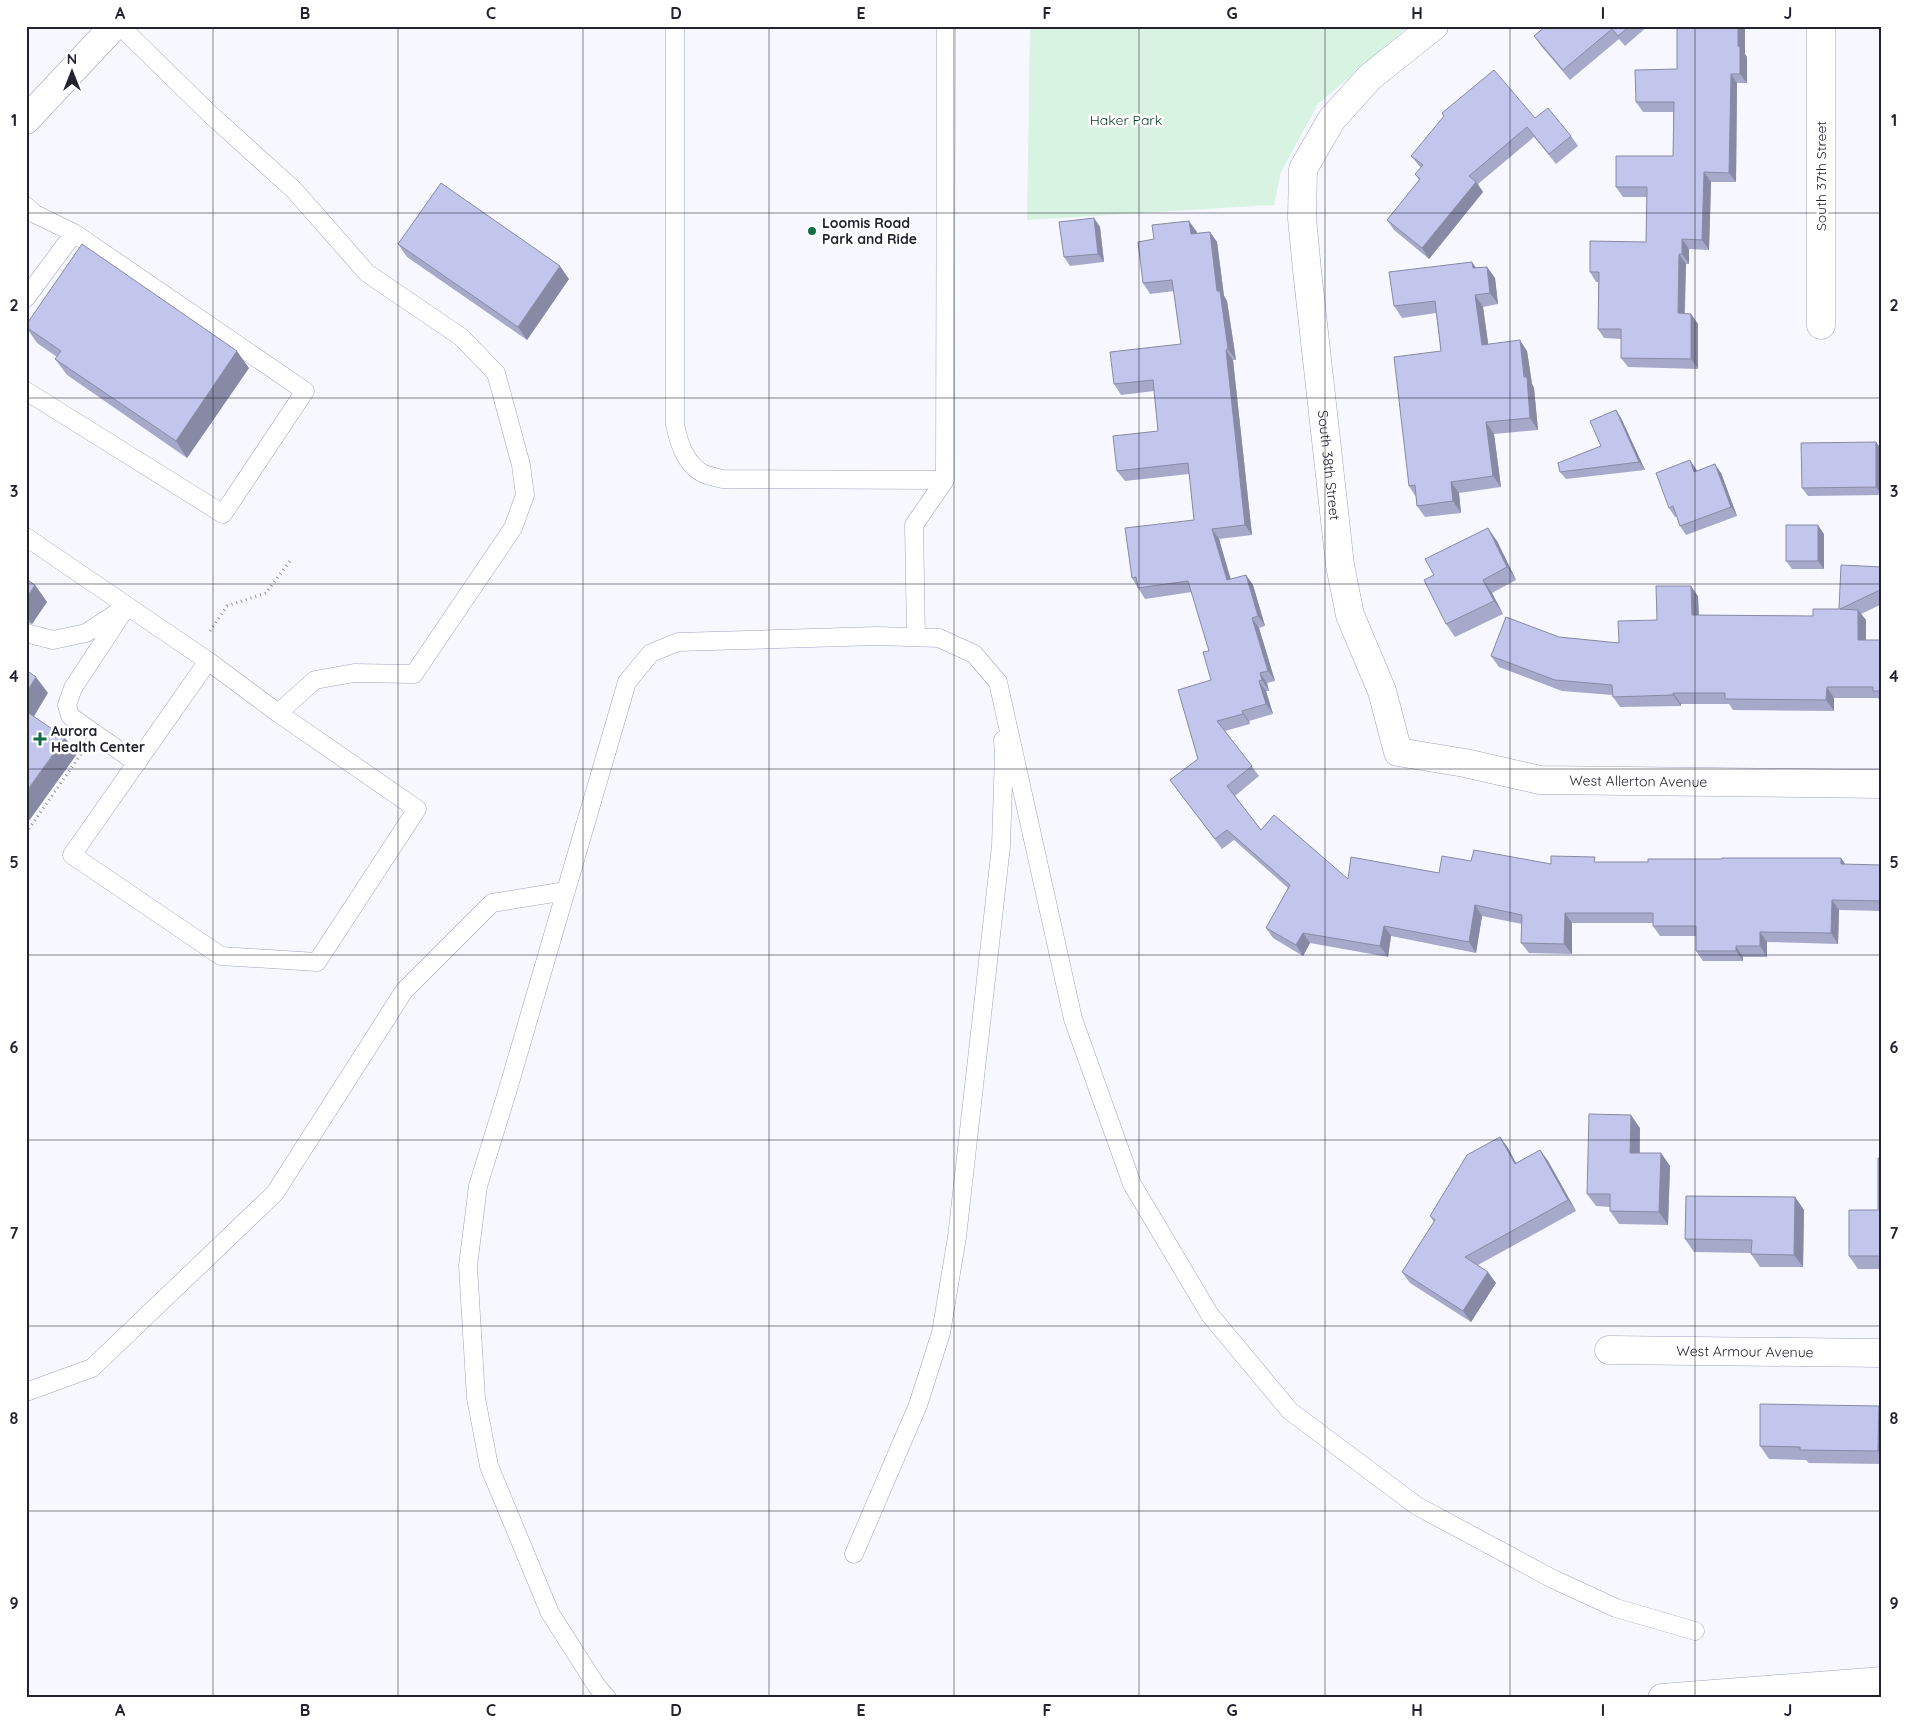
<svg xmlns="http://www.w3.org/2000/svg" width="1908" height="1724" viewBox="0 0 1908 1724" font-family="Quicksand,sans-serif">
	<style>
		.green { fill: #d8f3e1 }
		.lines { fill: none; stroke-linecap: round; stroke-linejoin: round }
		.lane-casing { stroke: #a0a2c2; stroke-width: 19 }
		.street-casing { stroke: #a0a2c2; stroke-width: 29 }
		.primary-casing { stroke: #a0a2c2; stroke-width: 29 }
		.highway-casing { stroke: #a0a2c2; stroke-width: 29 }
		.path { stroke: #93949e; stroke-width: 3; stroke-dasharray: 1 4; stroke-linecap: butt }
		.lane { stroke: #fff; stroke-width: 18 }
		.street { stroke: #fff; stroke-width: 28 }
		.primary { stroke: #fff; stroke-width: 28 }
		.highway { stroke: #fff; stroke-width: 28 }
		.wall { fill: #a7a9cb }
		.shaded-wall { fill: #888aa5 }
		.building { fill: #c2c5ec; stroke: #888aa5 }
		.grid { fill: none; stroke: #22232f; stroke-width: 1; stroke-opacity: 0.55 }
		.poi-dot { fill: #106e42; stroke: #fff; stroke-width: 2 }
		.labels { text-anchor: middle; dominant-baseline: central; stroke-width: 5; stroke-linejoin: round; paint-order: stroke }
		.park-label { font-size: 14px; fill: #093a22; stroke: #fff }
		.street-label { font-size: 14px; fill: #22232f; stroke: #fff }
		.poi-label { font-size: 14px; font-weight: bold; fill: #22232f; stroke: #fff; text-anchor: start }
		.neatline { fill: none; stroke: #22232f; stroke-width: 2 }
		.grid-label { font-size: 16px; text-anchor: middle; font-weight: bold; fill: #22232f }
	</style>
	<rect width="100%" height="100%" fill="#f7f8ff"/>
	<path class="green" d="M 1030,26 L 1409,26 L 1318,104 L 1281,172 L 1274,205 L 1027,220 Z"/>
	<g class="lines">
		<defs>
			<path id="lane" d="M 120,26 L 211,115 L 294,190 L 367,273 L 461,337 L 496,373 L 521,465 L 525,495 L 513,528 L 414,674 L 354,673 L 315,680 L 278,713
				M 675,26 L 675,425 C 679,443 685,463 702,473 C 707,476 716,477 722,479 L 945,480 L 946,26
				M 26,206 L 35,214 L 74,233 L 305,391 L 223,514 L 26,391
				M 26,298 L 74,233
				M 26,537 L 208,661 L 278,713 L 417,809 L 317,962 L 221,956 L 72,855 L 208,661
				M 127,606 L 73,688 L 67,705 L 70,716 L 137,763
				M 26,633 L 53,640 L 86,633 L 121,610
				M 916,637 L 914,525 L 945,480
				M 26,1392 L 92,1368 L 275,1193 L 404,991 L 492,903 L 566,891
				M 854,1554 L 918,1405 L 941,1333 L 957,1237 L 1001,846 L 1004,753 L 1003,740
				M 607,1698 L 596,1685 L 550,1613 L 489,1466 L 476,1398 L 468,1266 L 478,1186 L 508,1089 L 627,682 L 651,653 L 678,642 L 877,636 L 939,638 L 974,654 L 998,682 L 1073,1019 L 1132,1184 L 1210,1315 L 1290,1411 L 1417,1506 L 1553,1579 L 1616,1608 L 1695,1631"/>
			<g id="street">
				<path id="s1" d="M 1434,26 L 1370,77 L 1332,119 L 1303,169 L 1302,218 L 1307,270 L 1340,565 L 1350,615 L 1382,691 L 1398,752 L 1465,763 L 1540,780 L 1882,784"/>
				<path d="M 1821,26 L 1821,325"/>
				<path id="s2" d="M 1609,1350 L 1882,1353"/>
			</g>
			<path id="primary" d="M 26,120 L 114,26"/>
			<path id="highway" d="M 1662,1698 L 1882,1681"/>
		</defs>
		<use href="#lane" class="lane-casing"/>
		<use href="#street" class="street-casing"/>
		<use href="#primary" class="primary-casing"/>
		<use href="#highway" class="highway-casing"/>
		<path class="path" d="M 210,631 L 227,606 L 266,593 L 290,561
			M 26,833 L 81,754"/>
		<use href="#lane" class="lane"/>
		<use href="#street" class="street"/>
		<use href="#primary" class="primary"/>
		<use href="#highway" class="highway"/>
	</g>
	<path class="wall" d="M 1546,26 L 1648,26 L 1625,46 L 1619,39 L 1570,80 L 1541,46 L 1534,36 Z
		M 1745,26 L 1745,54 L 1747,57 L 1747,83 L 1737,83 L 1736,182 L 1711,182 L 1709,250 L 1689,249 L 1689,264 L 1686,264 L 1685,314 L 1691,314 L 1698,324 L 1698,369 L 1628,367 L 1621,358 L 1621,339 L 1604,338 L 1598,329 L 1598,282 L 1596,282 L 1590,272 L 1646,242 L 1647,197 L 1623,197 L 1616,187 L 1673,156 L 1673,112 L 1643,112 L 1636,102 L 1677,69 Z
		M 1535,118 L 1571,136 L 1578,146 L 1556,164 L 1534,137 L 1478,184 L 1483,192 L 1429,259 L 1394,230 L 1387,220 L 1419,180 L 1415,174 L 1421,168 L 1411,156 Z
		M 1094,218 L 1100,227 L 1104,262 L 1070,266 L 1064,257 Z
		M 1197,232 L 1197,233 L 1210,232 L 1217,242 L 1224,296 L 1227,301 L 1236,360 L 1233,360 L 1252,535 L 1219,539 L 1230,579 L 1246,575 L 1253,585 L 1265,626 L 1259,628 L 1275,681 L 1267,683 L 1269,691 L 1266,691 L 1273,714 L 1249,721 L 1250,724 L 1225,731 L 1259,776 L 1235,796 L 1261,830 L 1348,879 L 1439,873 L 1471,861 L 1551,864 L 1598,862 L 1882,865 L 1882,911 L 1839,910 L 1838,944 L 1767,942 L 1767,957 L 1743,957 L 1743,961 L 1703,961 L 1696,951 L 1696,936 L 1660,936 L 1653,926 L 1653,923 L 1572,923 L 1572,954 L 1529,953 L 1521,943 L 1522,924 L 1482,916 L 1476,953 L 1391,936 L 1388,957 L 1310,943 L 1303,956 L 1273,938 L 1266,928 L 1288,888 L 1234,840 L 1222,849 L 1170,780 L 1198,759 L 1211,680 L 1209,651 L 1192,592 L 1145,599 L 1132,578 L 1194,520 L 1189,474 L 1125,481 L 1117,471 L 1158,431 L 1154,391 L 1121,395 L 1114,384 L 1181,344 L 1174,291 L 1150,294 L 1143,283 L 1154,239 Z
		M 398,244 L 569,279 L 527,340 L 407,257 Z
		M 1487,267 L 1495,278 L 1498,304 L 1483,307 L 1488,344 L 1527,351 L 1532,384 L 1534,388 L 1538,430 L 1494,434 L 1501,487 L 1459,493 L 1461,513 L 1425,517 L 1417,506 L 1416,497 L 1409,486 L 1441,351 L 1436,313 L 1402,318 L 1394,306 L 1476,268 Z
		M 26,325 L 249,368 L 187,458 L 67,375 L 55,359 L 57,357 L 37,343 L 26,327 Z
		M 1616,410 L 1621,418 L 1645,470 L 1566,479 L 1560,472 L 1601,446 Z
		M 1882,450 L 1882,495 L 1808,496 L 1802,488 Z
		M 1696,469 L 1697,471 L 1721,473 L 1737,516 L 1686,535 L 1680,526 L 1677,516 L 1675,517 L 1669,508 Z
		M 1824,534 L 1824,569 L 1792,569 L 1786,561 Z
		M 1497,541 L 1516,580 L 1492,593 L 1503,614 L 1455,637 L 1446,624 Z
		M 1882,567 L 1882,604 L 1861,614 L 1866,620 L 1866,640 L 1882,640 L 1882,702 L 1878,698 L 1834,698 L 1834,711 L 1733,710 L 1729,704 L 1681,704 L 1681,706 L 1620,707 L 1613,697 L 1612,695 L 1562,691 L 1499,667 L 1491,656 L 1559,637 L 1619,643 L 1657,620 L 1698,596 L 1699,615 L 1813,616 L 1839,609 Z
		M 26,579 L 35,585 L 47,602 L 32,624 L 26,623 Z
		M 1640,1128 L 1640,1153 L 1661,1153 L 1670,1166 L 1668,1225 L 1619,1224 L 1610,1211 L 1610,1207 L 1596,1206 L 1587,1194 Z
		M 1500,1137 L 1508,1148 L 1516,1163 L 1540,1150 L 1548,1161 L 1576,1211 L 1478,1265 L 1496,1283 L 1471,1322 L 1410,1283 L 1402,1272 L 1434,1222 L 1430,1216 Z
		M 1882,1158 L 1882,1269 L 1858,1269 L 1849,1256 L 1878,1210 Z
		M 1795,1197 L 1804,1210 L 1803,1267 L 1760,1267 L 1751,1254 L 1751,1253 L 1694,1252 L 1685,1239 Z
		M 1879,1406 L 1882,1410 L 1882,1464 L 1809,1463 L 1806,1460 L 1769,1459 L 1760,1446 Z"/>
	<path class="shaded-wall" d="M 1738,26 L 1745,26 L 1745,54 L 1747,57 L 1747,83 L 1740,74 L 1738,46 Z
		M 1731,74 L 1737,83 L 1736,182 L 1729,173 Z
		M 1704,172 L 1711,182 L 1709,250 L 1702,240 Z
		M 1476,182 L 1483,192 L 1429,259 L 1422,248 Z
		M 1094,218 L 1100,227 L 1104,262 L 1098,254 Z
		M 1189,221 L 1197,232 L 1198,244 L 1191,234 Z
		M 1210,232 L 1217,242 L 1224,296 L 1227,301 L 1236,360 L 1228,349 L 1217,291 Z
		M 1682,239 L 1689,249 L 1689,264 L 1682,254 Z
		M 1679,254 L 1686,264 L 1684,323 L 1678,313 Z
		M 1472,262 L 1480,273 L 1473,268 Z
		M 560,266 L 569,279 L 527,340 L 518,327 Z
		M 1487,267 L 1495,278 L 1498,304 L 1490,293 Z
		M 1475,295 L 1483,307 L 1490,356 L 1482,345 Z
		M 1691,314 L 1698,324 L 1698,369 L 1691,359 Z
		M 1520,340 L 1527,351 L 1532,384 L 1534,388 L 1538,430 L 1530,418 Z
		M 1226,350 L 1233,360 L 1252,535 L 1245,525 Z
		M 237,351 L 249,368 L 187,458 L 176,441 Z
		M 1616,410 L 1621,418 L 1645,470 L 1639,462 Z
		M 1486,422 L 1494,434 L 1501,487 L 1493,476 Z
		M 1876,442 L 1882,450 L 1882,495 L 1876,487 Z
		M 1690,460 L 1696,469 L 1701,481 L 1694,472 Z
		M 1715,464 L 1721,473 L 1737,516 L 1731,507 Z
		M 1451,482 L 1459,493 L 1461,513 L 1453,501 Z
		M 1818,525 L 1824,534 L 1824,569 L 1818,561 Z
		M 1488,528 L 1497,541 L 1516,580 L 1507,567 Z
		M 1212,529 L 1219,539 L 1234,590 L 1227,580 Z
		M 1246,575 L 1253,585 L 1265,626 L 1258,616 Z
		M 1483,580 L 1492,593 L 1503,614 L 1494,601 Z
		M 35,585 L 47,602 L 32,624 L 26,615 L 26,599 Z
		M 1691,586 L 1698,596 L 1699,626 L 1692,615 Z
		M 1858,610 L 1866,620 L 1866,651 L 1858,640 Z
		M 1252,618 L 1259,628 L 1275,681 L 1268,671 Z
		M 1260,673 L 1267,683 L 1269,691 L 1262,680 Z
		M 36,677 L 48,693 L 30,723 L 26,718 L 26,693 Z
		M 1259,681 L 1266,691 L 1273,714 L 1266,704 Z
		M 1827,687 L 1834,698 L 1834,711 L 1826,700 Z
		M 1673,693 L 1681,704 L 1681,706 L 1673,695 Z
		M 1242,711 L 1249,721 L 1250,724 L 1243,714 Z
		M 65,738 L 77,754 L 26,825 L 26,792 Z
		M 1841,858 L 1849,869 L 1841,864 Z
		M 1832,900 L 1839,910 L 1838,944 L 1831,933 Z
		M 1475,905 L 1482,916 L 1476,953 L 1469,942 Z
		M 1565,913 L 1572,923 L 1572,954 L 1564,944 Z
		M 1384,926 L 1391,936 L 1388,957 L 1380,946 Z
		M 1760,932 L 1767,942 L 1767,957 L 1760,946 Z
		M 1303,933 L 1310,943 L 1303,956 L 1296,945 Z
		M 1736,946 L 1743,957 L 1743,961 L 1736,951 Z
		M 1631,1115 L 1640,1128 L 1639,1166 L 1630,1153 Z
		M 1500,1137 L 1508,1148 L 1522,1175 L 1515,1164 Z
		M 1540,1150 L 1548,1161 L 1576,1211 L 1568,1200 Z
		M 1661,1153 L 1670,1166 L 1668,1225 L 1659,1212 Z
		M 1795,1197 L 1804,1210 L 1803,1267 L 1794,1255 Z
		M 1488,1272 L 1496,1283 L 1471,1322 L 1463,1311 Z
		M 1879,1406 L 1882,1410 L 1882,1456 L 1878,1451 Z"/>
	<path class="building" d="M 1546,26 L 1630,26 L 1618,36 L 1612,29 L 1563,70 L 1534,36 Z
		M 1677,26 L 1738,26 L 1738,46 L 1740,47 L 1740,74 L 1731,74 L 1729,173 L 1704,172 L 1702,240 L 1682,239 L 1682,254 L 1679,254 L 1678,313 L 1691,314 L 1691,359 L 1621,358 L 1621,329 L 1598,329 L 1599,272 L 1590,272 L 1590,241 L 1646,242 L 1647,187 L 1616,187 L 1616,156 L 1673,156 L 1674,102 L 1636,102 L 1635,70 L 1677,69 Z
		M 1494,70 L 1535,118 L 1548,108 L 1571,136 L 1549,154 L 1527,127 L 1469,176 L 1476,182 L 1422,248 L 1387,220 L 1420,179 L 1415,174 L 1423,165 L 1411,156 L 1444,116 L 1442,113 Z
		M 441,183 L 560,266 L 518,327 L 398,244 Z
		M 1094,218 L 1098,254 L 1064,257 L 1059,222 Z
		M 1189,221 L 1191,234 L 1210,232 L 1217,291 L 1220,291 L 1228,349 L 1226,350 L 1245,525 L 1212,529 L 1227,580 L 1246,575 L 1258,616 L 1252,618 L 1268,671 L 1260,673 L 1262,680 L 1259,681 L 1266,704 L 1242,711 L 1243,714 L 1217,721 L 1252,766 L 1227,786 L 1261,830 L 1274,815 L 1348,879 L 1351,857 L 1439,873 L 1442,856 L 1471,861 L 1474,850 L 1551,864 L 1551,856 L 1595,857 L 1594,862 L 1648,862 L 1648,859 L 1722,859 L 1722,858 L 1841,858 L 1841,864 L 1882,865 L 1882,901 L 1832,900 L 1831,933 L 1760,932 L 1760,946 L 1736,946 L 1736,951 L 1696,951 L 1696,926 L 1653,926 L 1653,913 L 1565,913 L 1564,944 L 1521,943 L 1522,915 L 1475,905 L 1469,942 L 1384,926 L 1380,946 L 1303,933 L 1296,945 L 1266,928 L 1290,885 L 1227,830 L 1215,839 L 1170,780 L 1198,759 L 1178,690 L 1211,680 L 1203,652 L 1209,651 L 1188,581 L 1138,588 L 1136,577 L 1132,578 L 1125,528 L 1194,520 L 1188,463 L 1117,471 L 1113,436 L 1158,431 L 1153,380 L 1114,384 L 1110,352 L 1181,344 L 1172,280 L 1143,283 L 1138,242 L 1154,239 L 1152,225 Z
		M 82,244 L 237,351 L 176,441 L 55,359 L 61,351 L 26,327 L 26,325 Z
		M 1472,262 L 1473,268 L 1487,267 L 1490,293 L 1475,295 L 1482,345 L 1520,340 L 1524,377 L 1527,377 L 1530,418 L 1486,422 L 1493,476 L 1451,482 L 1453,501 L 1417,506 L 1415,485 L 1409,486 L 1394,357 L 1441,351 L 1435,301 L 1394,306 L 1389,272 Z
		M 1616,410 L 1639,462 L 1560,472 L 1558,463 L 1601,446 L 1590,421 Z
		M 1876,442 L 1876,487 L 1802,488 L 1801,443 Z
		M 1690,460 L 1694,472 L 1715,464 L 1731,507 L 1680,526 L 1673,506 L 1669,508 L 1656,473 Z
		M 1786,525 L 1818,525 L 1818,561 L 1786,561 Z
		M 1488,528 L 1507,567 L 1483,580 L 1494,601 L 1446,624 L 1424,580 L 1434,575 L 1425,559 Z
		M 1841,565 L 1882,567 L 1882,589 L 1840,609 L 1858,610 L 1858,640 L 1882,640 L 1882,691 L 1873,691 L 1873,687 L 1827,687 L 1826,700 L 1725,699 L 1725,693 L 1673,693 L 1673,695 L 1613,697 L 1612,685 L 1555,680 L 1491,656 L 1506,617 L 1559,637 L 1619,643 L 1618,621 L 1657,620 L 1656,586 L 1691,586 L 1692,615 L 1813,616 L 1813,609 L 1839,609 Z
		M 26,579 L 35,585 L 26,599 Z
		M 26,670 L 36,677 L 26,693 Z
		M 26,711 L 65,738 L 26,792 Z
		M 1589,1114 L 1631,1115 L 1630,1153 L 1661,1153 L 1659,1212 L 1610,1211 L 1610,1194 L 1587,1194 Z
		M 1500,1137 L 1515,1164 L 1540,1150 L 1568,1200 L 1465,1257 L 1488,1272 L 1463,1311 L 1402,1272 L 1435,1220 L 1430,1216 L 1467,1155 Z
		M 1878,1158 L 1882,1158 L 1882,1256 L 1849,1256 L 1849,1210 L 1878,1210 Z
		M 1686,1196 L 1795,1197 L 1794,1255 L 1751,1254 L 1752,1240 L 1685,1239 Z
		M 1760,1404 L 1879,1406 L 1878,1451 L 1800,1450 L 1800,1447 L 1760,1446 Z"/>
	<path class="grid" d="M 213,26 L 213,1698M 398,26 L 398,1698M 583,26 L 583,1698M 769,26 L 769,1698M 954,26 L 954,1698M 1139,26 L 1139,1698M 1325,26 L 1325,1698M 1510,26 L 1510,1698M 1695,26 L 1695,1698M 26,213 L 1882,213M 26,398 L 1882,398M 26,584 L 1882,584M 26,769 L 1882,769M 26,955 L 1882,955M 26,1140 L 1882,1140M 26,1326 L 1882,1326M 26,1511 L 1882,1511"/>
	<g class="poi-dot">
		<circle cx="812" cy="231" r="5"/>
		<path d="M37.5 731.5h5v5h5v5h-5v5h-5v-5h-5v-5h5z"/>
	</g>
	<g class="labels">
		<g class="park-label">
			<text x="1126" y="120">Haker Park</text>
		</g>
		<g class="street-label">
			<text transform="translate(1821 176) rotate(-90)">South 37th Street</text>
			<text stroke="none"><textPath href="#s1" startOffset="494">South 38th Street</textPath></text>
			<text stroke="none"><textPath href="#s1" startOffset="1034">West Allerton Avenue</textPath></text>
			<text stroke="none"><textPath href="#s2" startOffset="136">West Armour Avenue</textPath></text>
		</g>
		<g class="poi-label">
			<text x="822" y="223">Loomis Road<tspan x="822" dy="16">Park and Ride</tspan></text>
			<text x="51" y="731">Aurora<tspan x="51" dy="16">Health Center</tspan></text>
		</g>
	</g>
	<rect width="1908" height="1724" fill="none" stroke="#ffffff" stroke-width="55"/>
	<g transform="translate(72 72)" stroke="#ffffff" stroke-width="4" paint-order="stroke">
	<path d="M0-4L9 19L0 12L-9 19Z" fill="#22232f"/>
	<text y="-8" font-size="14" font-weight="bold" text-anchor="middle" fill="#22232f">N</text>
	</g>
	<rect x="28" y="28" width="1852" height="1668" class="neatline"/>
	<g class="grid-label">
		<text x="120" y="19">A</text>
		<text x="305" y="19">B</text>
		<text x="491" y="19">C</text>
		<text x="676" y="19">D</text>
		<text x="861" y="19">E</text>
		<text x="1047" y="19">F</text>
		<text x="1232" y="19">G</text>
		<text x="1417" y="19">H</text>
		<text x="1603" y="19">I</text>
		<text x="1788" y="19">J</text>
		<text x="14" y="126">1</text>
		<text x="1894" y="126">1</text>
		<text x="14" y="311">2</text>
		<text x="1894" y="311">2</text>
		<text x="14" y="497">3</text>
		<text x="1894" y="497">3</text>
		<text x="14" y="682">4</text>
		<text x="1894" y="682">4</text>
		<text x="14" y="868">5</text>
		<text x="1894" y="868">5</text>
		<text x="14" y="1053">6</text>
		<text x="1894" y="1053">6</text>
		<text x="14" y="1239">7</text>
		<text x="1894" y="1239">7</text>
		<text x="14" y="1424">8</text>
		<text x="1894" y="1424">8</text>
		<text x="14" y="1609">9</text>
		<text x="1894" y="1609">9</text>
		<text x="120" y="1716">A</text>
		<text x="305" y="1716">B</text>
		<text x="491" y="1716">C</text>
		<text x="676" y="1716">D</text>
		<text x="861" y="1716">E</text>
		<text x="1047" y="1716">F</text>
		<text x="1232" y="1716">G</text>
		<text x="1417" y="1716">H</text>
		<text x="1603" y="1716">I</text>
		<text x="1788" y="1716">J</text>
	</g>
</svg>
